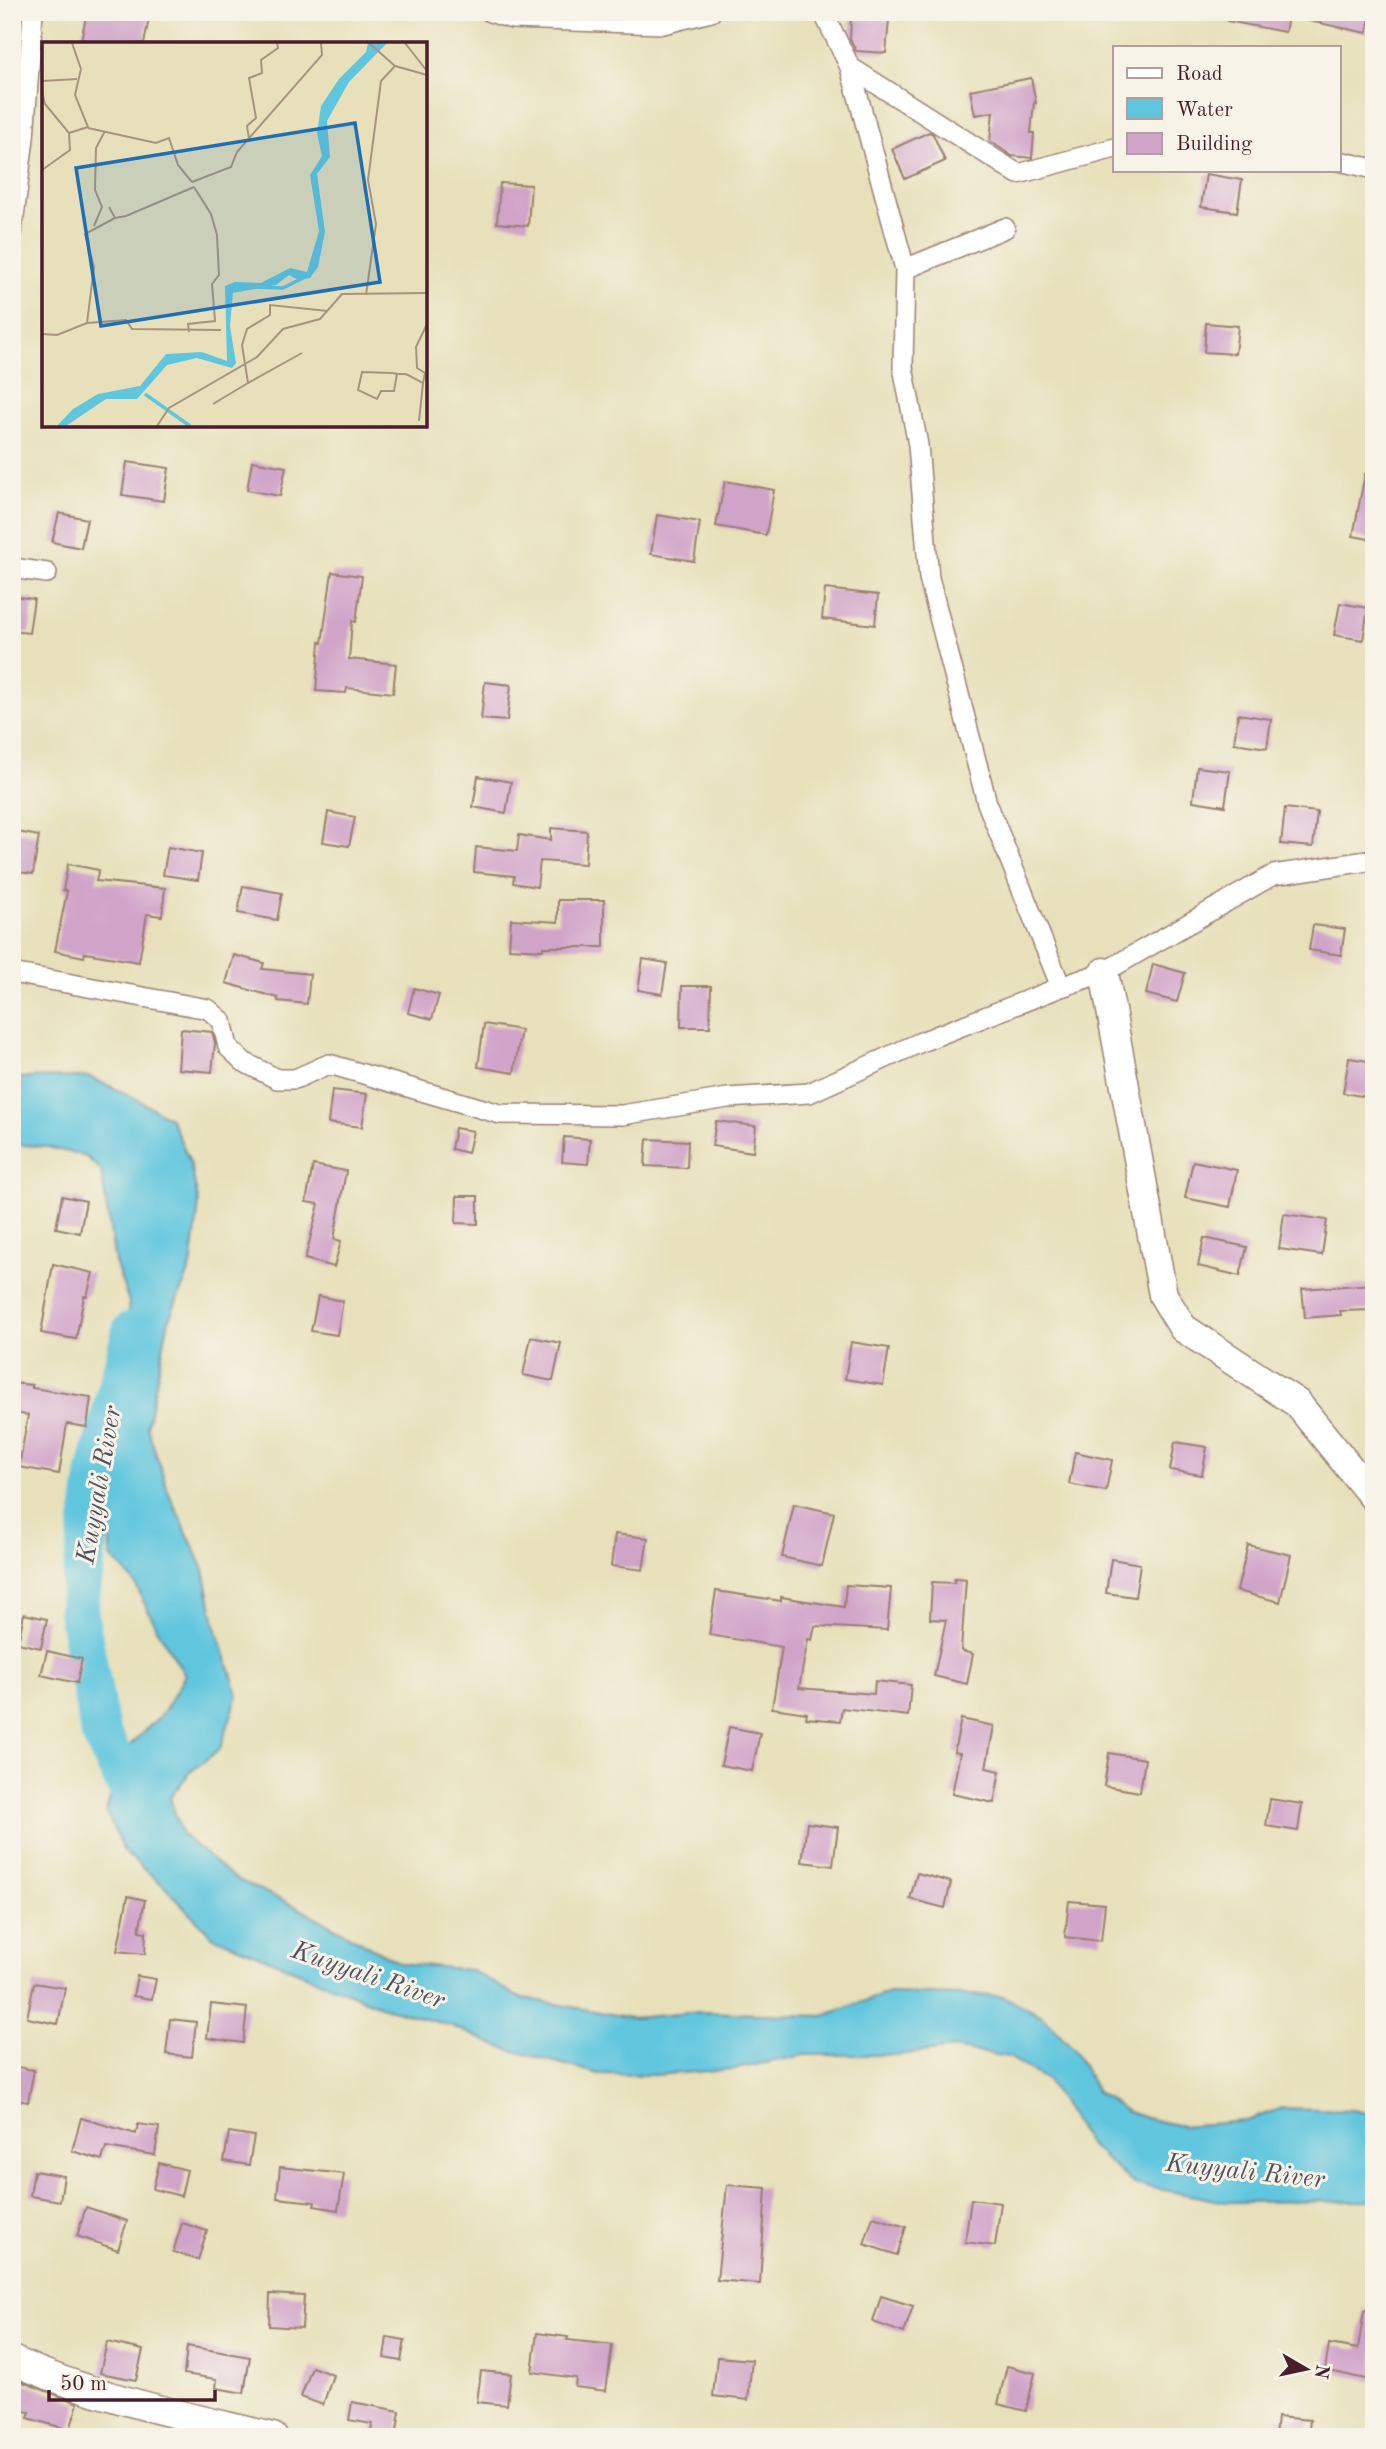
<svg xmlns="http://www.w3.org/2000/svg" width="1386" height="2449" viewBox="0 0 1386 2449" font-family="'Old Standard TT',serif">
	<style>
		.water { fill: #60c6de; stroke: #557284; stroke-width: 2 }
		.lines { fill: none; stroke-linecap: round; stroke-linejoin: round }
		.river { stroke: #60c6de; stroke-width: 40 }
		.building { fill: #d0a3c9 }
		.street-casing { stroke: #988072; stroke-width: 22 }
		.secondary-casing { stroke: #988072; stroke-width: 31 }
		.street { stroke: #fff; stroke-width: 19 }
		.secondary { stroke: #fff; stroke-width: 28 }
		.labels { text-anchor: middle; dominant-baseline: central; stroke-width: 6; stroke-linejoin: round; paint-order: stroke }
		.water-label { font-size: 26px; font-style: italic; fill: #515161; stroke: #f7f3e8 }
		.inset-river { fill: none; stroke: #60c6de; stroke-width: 3.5 }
		.inset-road { fill: none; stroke: #a89381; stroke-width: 2 }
		.view { fill: #1f6fb2; fill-opacity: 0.15; stroke: #1f6fb2; stroke-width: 3.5 }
		.inset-edge { fill: none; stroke: #4a1f2b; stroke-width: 3.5 }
	</style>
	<rect width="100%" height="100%" fill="#f7f3e8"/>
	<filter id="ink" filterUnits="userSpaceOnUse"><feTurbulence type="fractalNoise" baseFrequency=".0143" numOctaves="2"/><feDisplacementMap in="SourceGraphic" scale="14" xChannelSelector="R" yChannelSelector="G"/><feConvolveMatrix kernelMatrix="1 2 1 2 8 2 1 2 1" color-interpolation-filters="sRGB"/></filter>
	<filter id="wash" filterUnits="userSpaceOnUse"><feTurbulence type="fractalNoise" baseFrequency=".00686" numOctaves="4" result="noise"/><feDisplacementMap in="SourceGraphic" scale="28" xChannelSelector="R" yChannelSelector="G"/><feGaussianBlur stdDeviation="1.57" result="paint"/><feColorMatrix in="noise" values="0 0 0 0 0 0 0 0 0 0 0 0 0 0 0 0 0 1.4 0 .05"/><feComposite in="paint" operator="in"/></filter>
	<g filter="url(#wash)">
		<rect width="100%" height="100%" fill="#e7e0ba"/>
		<path class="water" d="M 89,1077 L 131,1096 L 171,1119 L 190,1162 L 199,1204 L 191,1267 L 169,1319 L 147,1426 L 169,1494 L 204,1570 L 215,1624 L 238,1695 L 220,1749 L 190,1772 L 170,1798 L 182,1835 L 234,1878 L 293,1905 L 400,1963 L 471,1970 L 518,1997 L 632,2018 L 701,2012 L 823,2016 L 888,1993 L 1003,1996 L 1042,2016 L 1074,2049 L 1097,2092 L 1126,2111 L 1149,2119 L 1182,2126 L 1246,2121 L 1282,2108 L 1354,2110 L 1374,2115 L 1374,2201 L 1225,2202 L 1134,2184 L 1089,2145 L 1048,2081 L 1009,2057 L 953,2048 L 897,2055 L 804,2055 L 736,2069 L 654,2075 L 599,2074 L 500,2047 L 452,2026 L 380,2006 L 212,1936 L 163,1885 L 124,1852 L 106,1811 L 125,1750 L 164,1712 L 185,1675 L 159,1632 L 133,1580 L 110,1555 L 109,1462 L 129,1302 L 115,1262 L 101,1170 L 85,1156 L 47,1147 L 12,1144 L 12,1078 Z"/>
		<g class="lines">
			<path class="river" d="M 132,1331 L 97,1471 L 78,1612 L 100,1732 L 143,1818"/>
		</g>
		<g id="blocks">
			<path class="building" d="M 87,12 L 122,12 L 149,18 L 144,44 L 96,44 L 81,40 Z
				M 1228,12 L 1289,12 L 1285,32 L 1227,21 Z
				M 1305,12 L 1371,12 L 1367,33 L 1305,20 Z
				M 851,18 L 889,20 L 886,53 L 856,51 L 850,39 Z
				M 1031,78 L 1036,103 L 1034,103 L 1031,133 L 1034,133 L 1032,158 L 1012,156 L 990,141 L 993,112 L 975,115 L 970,90 Z
				M 929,132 L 933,134 L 945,161 L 905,179 L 892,149 Z
				M 1206,174 L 1242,180 L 1237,212 L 1201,207 Z
				M 500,183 L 531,185 L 528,226 L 497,223 Z
				M 1206,323 L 1238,326 L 1235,354 L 1204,352 Z
				M 252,461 L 286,467 L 280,496 L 247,490 Z
				M 127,462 L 169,468 L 164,501 L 122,495 Z
				M 1365,474 L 1374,475 L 1374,540 L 1353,536 Z
				M 725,481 L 774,490 L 766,535 L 716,526 Z
				M 59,513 L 87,519 L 81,548 L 52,542 Z
				M 657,515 L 700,522 L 694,561 L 651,554 Z
				M 332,572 L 362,576 L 356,622 L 352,621 L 349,659 L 396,664 L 393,693 L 347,688 L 346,693 L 316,691 L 320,642 L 322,643 Z
				M 825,589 L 878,595 L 875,625 L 822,619 Z
				M 12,596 L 34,599 L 29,633 L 12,631 Z
				M 1340,603 L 1368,608 L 1363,640 L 1334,635 Z
				M 485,682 L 511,685 L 507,721 L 481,719 Z
				M 1238,714 L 1271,719 L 1267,748 L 1234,743 Z
				M 1197,767 L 1230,771 L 1225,806 L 1193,801 Z
				M 478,776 L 511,782 L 506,813 L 473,807 Z
				M 1285,808 L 1317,812 L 1313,847 L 1281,844 Z
				M 328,812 L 355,817 L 349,846 L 323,842 Z
				M 551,828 L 587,831 L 585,864 L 540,861 L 537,887 L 513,883 L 514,876 L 474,872 L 476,847 L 517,851 L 519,835 L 551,840 Z
				M 12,831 L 39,836 L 33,874 L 12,871 Z
				M 168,847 L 202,853 L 198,880 L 163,875 Z
				M 68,864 L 99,870 L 96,881 L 165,888 L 162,916 L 147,914 L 139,962 L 85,953 L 84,957 L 55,951 L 67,891 L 63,890 Z
				M 243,886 L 282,893 L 277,920 L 238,913 Z
				M 558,900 L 604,900 L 604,947 L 543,947 L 543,950 L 509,948 L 511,919 L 558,922 Z
				M 1313,925 L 1345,929 L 1341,955 L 1309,950 Z
				M 234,955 L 264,963 L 262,969 L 310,974 L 307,1004 L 278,1001 L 278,998 L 226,983 Z
				M 643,959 L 667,963 L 662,994 L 638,990 Z
				M 1153,964 L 1185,973 L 1177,1002 L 1146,994 Z
				M 682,986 L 711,986 L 710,1027 L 681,1027 Z
				M 414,988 L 439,995 L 432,1019 L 408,1013 Z
				M 484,1024 L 521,1030 L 514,1073 L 478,1067 Z
				M 181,1029 L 212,1032 L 215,1043 L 212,1072 L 178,1069 Z
				M 1349,1058 L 1374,1062 L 1374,1098 L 1343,1093 Z
				M 332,1090 L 367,1094 L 362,1127 L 328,1123 Z
				M 716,1121 L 756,1126 L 753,1152 L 712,1146 Z
				M 455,1128 L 473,1131 L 468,1153 L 451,1149 Z
				M 564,1137 L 590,1139 L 588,1164 L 562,1162 Z
				M 647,1139 L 688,1141 L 687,1168 L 645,1166 Z
				M 1193,1161 L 1237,1170 L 1230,1207 L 1185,1198 Z
				M 313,1165 L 346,1171 L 334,1239 L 341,1241 L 334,1267 L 305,1259 L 319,1204 L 306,1202 Z
				M 62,1196 L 86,1201 L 80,1233 L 56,1228 Z
				M 457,1196 L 478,1196 L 478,1224 L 456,1223 Z
				M 1284,1214 L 1327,1220 L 1322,1255 L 1279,1249 Z
				M 1204,1238 L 1247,1247 L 1240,1276 L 1198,1266 Z
				M 53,1264 L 93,1273 L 87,1296 L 84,1296 L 76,1339 L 41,1333 Z
				M 1374,1284 L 1374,1310 L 1340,1311 L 1341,1315 L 1305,1318 L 1302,1289 Z
				M 318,1296 L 343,1301 L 337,1335 L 311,1331 Z
				M 531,1337 L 561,1343 L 553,1381 L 523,1375 Z
				M 851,1342 L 889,1348 L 883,1385 L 845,1379 Z
				M 12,1383 L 32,1385 L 32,1388 L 91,1397 L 87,1427 L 67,1424 L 59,1474 L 19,1467 L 28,1415 L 12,1413 Z
				M 1175,1442 L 1207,1447 L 1202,1475 L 1170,1470 Z
				M 1075,1452 L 1112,1460 L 1106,1491 L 1069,1484 Z
				M 794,1504 L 834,1513 L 822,1566 L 782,1557 Z
				M 615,1534 L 648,1538 L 643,1570 L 611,1566 Z
				M 1248,1545 L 1291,1555 L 1280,1602 L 1237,1591 Z
				M 1111,1559 L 1140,1564 L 1135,1597 L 1106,1593 Z
				M 955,1578 L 966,1579 L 961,1651 L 973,1654 L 967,1684 L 934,1676 L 946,1620 L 930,1619 L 932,1582 L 954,1583 Z
				M 846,1585 L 891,1588 L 887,1630 L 815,1626 L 812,1640 L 808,1639 L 799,1688 L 874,1694 L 875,1681 L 911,1685 L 908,1716 L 842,1708 L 840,1721 L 806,1718 L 807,1713 L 772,1708 L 782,1647 L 709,1635 L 716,1591 L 781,1601 L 781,1597 L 844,1607 Z
				M 24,1614 L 47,1619 L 41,1648 L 18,1643 Z
				M 47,1651 L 82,1659 L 77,1683 L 41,1675 Z
				M 961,1719 L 994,1726 L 986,1768 L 1000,1771 L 994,1803 L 952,1794 L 960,1753 L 954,1752 Z
				M 729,1727 L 760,1733 L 752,1771 L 721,1765 Z
				M 1109,1753 L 1145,1759 L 1140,1792 L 1104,1786 Z
				M 1270,1799 L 1302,1804 L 1298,1831 L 1266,1826 Z
				M 807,1823 L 838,1827 L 833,1866 L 802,1862 Z
				M 917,1873 L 951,1882 L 945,1908 L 910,1899 Z
				M 128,1896 L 145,1900 L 139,1931 L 146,1932 L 145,1954 L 117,1951 Z
				M 1069,1901 L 1105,1904 L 1101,1941 L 1065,1937 Z
				M 137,1976 L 156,1979 L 152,1999 L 133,1996 Z
				M 34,1983 L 65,1988 L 58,2024 L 27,2018 Z
				M 211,2004 L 247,2008 L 243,2043 L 207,2038 Z
				M 170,2019 L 196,2022 L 192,2057 L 166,2054 Z
				M 12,2066 L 34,2070 L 28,2102 L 12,2099 Z
				M 81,2118 L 136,2134 L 138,2124 L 159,2127 L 155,2155 L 106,2147 L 102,2160 L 72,2151 Z
				M 229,2132 L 254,2136 L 249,2165 L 224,2161 Z
				M 159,2163 L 187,2170 L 181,2196 L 153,2189 Z
				M 280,2167 L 344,2174 L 338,2210 L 314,2206 L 315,2202 L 277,2198 Z
				M 34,2171 L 64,2176 L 60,2201 L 30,2196 Z
				M 727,2185 L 766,2188 L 760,2284 L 717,2280 Z
				M 971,2199 L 1001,2203 L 995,2246 L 965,2242 Z
				M 86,2207 L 127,2221 L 118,2250 L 77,2236 Z
				M 873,2217 L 906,2227 L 897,2255 L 864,2244 Z
				M 182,2223 L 207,2231 L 198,2260 L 173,2252 Z
				M 270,2294 L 304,2296 L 302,2328 L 269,2326 Z
				M 881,2296 L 913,2306 L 904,2333 L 873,2322 Z
				M 1364,2310 L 1374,2311 L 1374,2381 L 1325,2370 L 1329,2344 L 1358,2349 Z
				M 537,2333 L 568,2337 L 567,2340 L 612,2345 L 606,2391 L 575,2387 L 576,2378 L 532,2372 Z
				M 387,2337 L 405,2340 L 401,2361 L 384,2358 Z
				M 107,2342 L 143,2350 L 136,2380 L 100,2373 Z
				M 187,2346 L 250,2357 L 244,2393 L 216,2388 L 217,2379 L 184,2374 Z
				M 717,2357 L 752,2360 L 748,2400 L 713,2396 Z
				M 1007,2366 L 1035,2373 L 1026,2411 L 998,2404 Z
				M 312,2367 L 333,2375 L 323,2405 L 301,2397 Z
				M 481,2371 L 511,2374 L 507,2405 L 477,2402 Z
				M 12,2378 L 78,2403 L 70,2430 L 28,2418 L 30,2412 L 12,2409 Z
				M 352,2402 L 400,2411 L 396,2437 L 371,2434 L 372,2424 L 349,2420 Z
				M 1277,2417 L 1310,2420 L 1308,2437 L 1275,2437 Z"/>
		</g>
	</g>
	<g filter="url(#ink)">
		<use href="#blocks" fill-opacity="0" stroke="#988072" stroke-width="2"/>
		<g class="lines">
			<defs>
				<path id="street" d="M 490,12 L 512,19 L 663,24 L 711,12
					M 823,12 L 850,67 L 905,269
					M 850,67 L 1018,174 L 1115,148
					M 1339,161 L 1374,169
					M 1005,228 L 905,269 L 903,367 L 918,445 L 929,578 L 987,803 L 1061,987 L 1104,972 L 1273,875 L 1374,860
					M 12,232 L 24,138 L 33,12
					M 12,568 L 47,573
					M 12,973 L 208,1009 L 222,1021 L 228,1047 L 244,1062 L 277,1079 L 295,1079 L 329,1064 L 500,1114 L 622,1115 L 728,1098 L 809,1093 L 921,1042 L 1061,987"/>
				<path id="secondary" d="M 1104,972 L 1163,1295 L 1183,1328 L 1297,1403 L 1374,1498
					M 12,2360 C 95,2398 186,2416 273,2437"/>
			</defs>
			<use href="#street" class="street-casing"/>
			<use href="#secondary" class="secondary-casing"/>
			<use href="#street" class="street"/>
			<use href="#secondary" class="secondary"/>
		</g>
	</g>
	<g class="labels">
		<g class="water-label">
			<text transform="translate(100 1485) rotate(-80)">Kuyyali River</text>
			<text transform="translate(368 1976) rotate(19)">Kuyyali River</text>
			<text transform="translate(1245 2172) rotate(6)">Kuyyali River</text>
		</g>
	</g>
	<g transform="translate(42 42)">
		<rect width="385" height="385" fill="#e7e0ba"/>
		<path d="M 326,1 L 345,1 L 307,40 L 285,79 L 288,115 L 275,132 L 283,190 L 276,225 L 268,236 L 256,238 L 247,233 L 234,243 L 191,251 L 188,284 L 194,321 L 190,326 L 155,316 L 125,323 L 95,357 L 64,357 L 24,384 L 15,384 L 31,367 L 56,352 L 98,344 L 124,312 L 160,310 L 185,319 L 183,244 L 193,240 L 219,241 L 248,226 L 265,230 L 277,189 L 268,133 L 280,114 L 275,91 L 279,64 L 297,37 L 324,10 Z" fill="#60c6de"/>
		<path class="inset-river" d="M 211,245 L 241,246 L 263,235M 103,352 L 148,384"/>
		<path class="inset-road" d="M 30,1 L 39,27M 327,1 L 353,24M 363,1 L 385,29M 0,39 L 35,37M 0,50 L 3,62 L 27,91M 46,86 L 114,101 L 127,96 L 136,123 L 150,140M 207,97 L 205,84 L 214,76 L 207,36 L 220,31 L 219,18 L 236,6 L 235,1M 0,128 L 28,108 L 27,91 L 46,85 L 33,53 L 39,27M 150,140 L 189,125 L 195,110 L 280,13 L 279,1M 67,165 L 73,176 L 84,174 L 152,145M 52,184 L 60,165 L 53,148 L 54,106 L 63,89M 324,253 L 334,182 L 326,138 L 339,39 L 353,24 L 385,33M 45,281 L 52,225 L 43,192 L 73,176M 147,290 L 146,282 L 173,279 L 170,242 L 177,233 L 175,193 L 169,172 L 152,145M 0,292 L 15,293 L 45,281 L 84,278 L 90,287 L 179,288M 260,311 L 206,341 L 200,303 L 205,287 L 228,273 L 228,263 L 286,269M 355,332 L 352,349 L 339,349 L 335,357 L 316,348 L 320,330 L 350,331 L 356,332 L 363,332 L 366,333 L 381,341 L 377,379M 381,341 L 383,331 L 375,326 L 374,305 L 385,282M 171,362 L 206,341M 115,384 L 127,366 L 215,315 L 241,287 L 278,277 L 300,252 L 385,251"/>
		<path class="view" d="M 313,81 L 338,240 L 59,284 L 34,126 Z"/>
		<rect width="385" height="385" class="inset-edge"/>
	</g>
	<rect width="1386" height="2449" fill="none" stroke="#f7f3e8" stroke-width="42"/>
	<rect x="1113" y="46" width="228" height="126" fill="#f7f3e8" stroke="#b29e9c" stroke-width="2"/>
	<rect x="1127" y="68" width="35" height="10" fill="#ffffff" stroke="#b29e9c" stroke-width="2"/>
	<text x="1176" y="80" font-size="21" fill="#4a1f2b">Road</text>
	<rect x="1127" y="98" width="35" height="21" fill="#60c6de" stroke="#b29e9c" stroke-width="2"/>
	<text x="1176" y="116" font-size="21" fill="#4a1f2b">Water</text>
	<rect x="1127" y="133" width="35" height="21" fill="#d0a3c9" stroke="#b29e9c" stroke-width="2"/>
	<text x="1176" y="150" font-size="21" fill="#4a1f2b">Building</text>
	<g transform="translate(1306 2369) rotate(99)" stroke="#f7f3e8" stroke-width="5" paint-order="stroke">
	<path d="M0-5L12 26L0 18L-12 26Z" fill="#4a1f2b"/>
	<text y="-10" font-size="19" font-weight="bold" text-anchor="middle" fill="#4a1f2b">N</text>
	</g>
	<path d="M49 2390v10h166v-10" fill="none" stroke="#4a1f2b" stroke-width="3.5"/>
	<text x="60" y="2390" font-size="21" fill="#4a1f2b" stroke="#f7f3e8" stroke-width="5" paint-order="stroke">50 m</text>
</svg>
